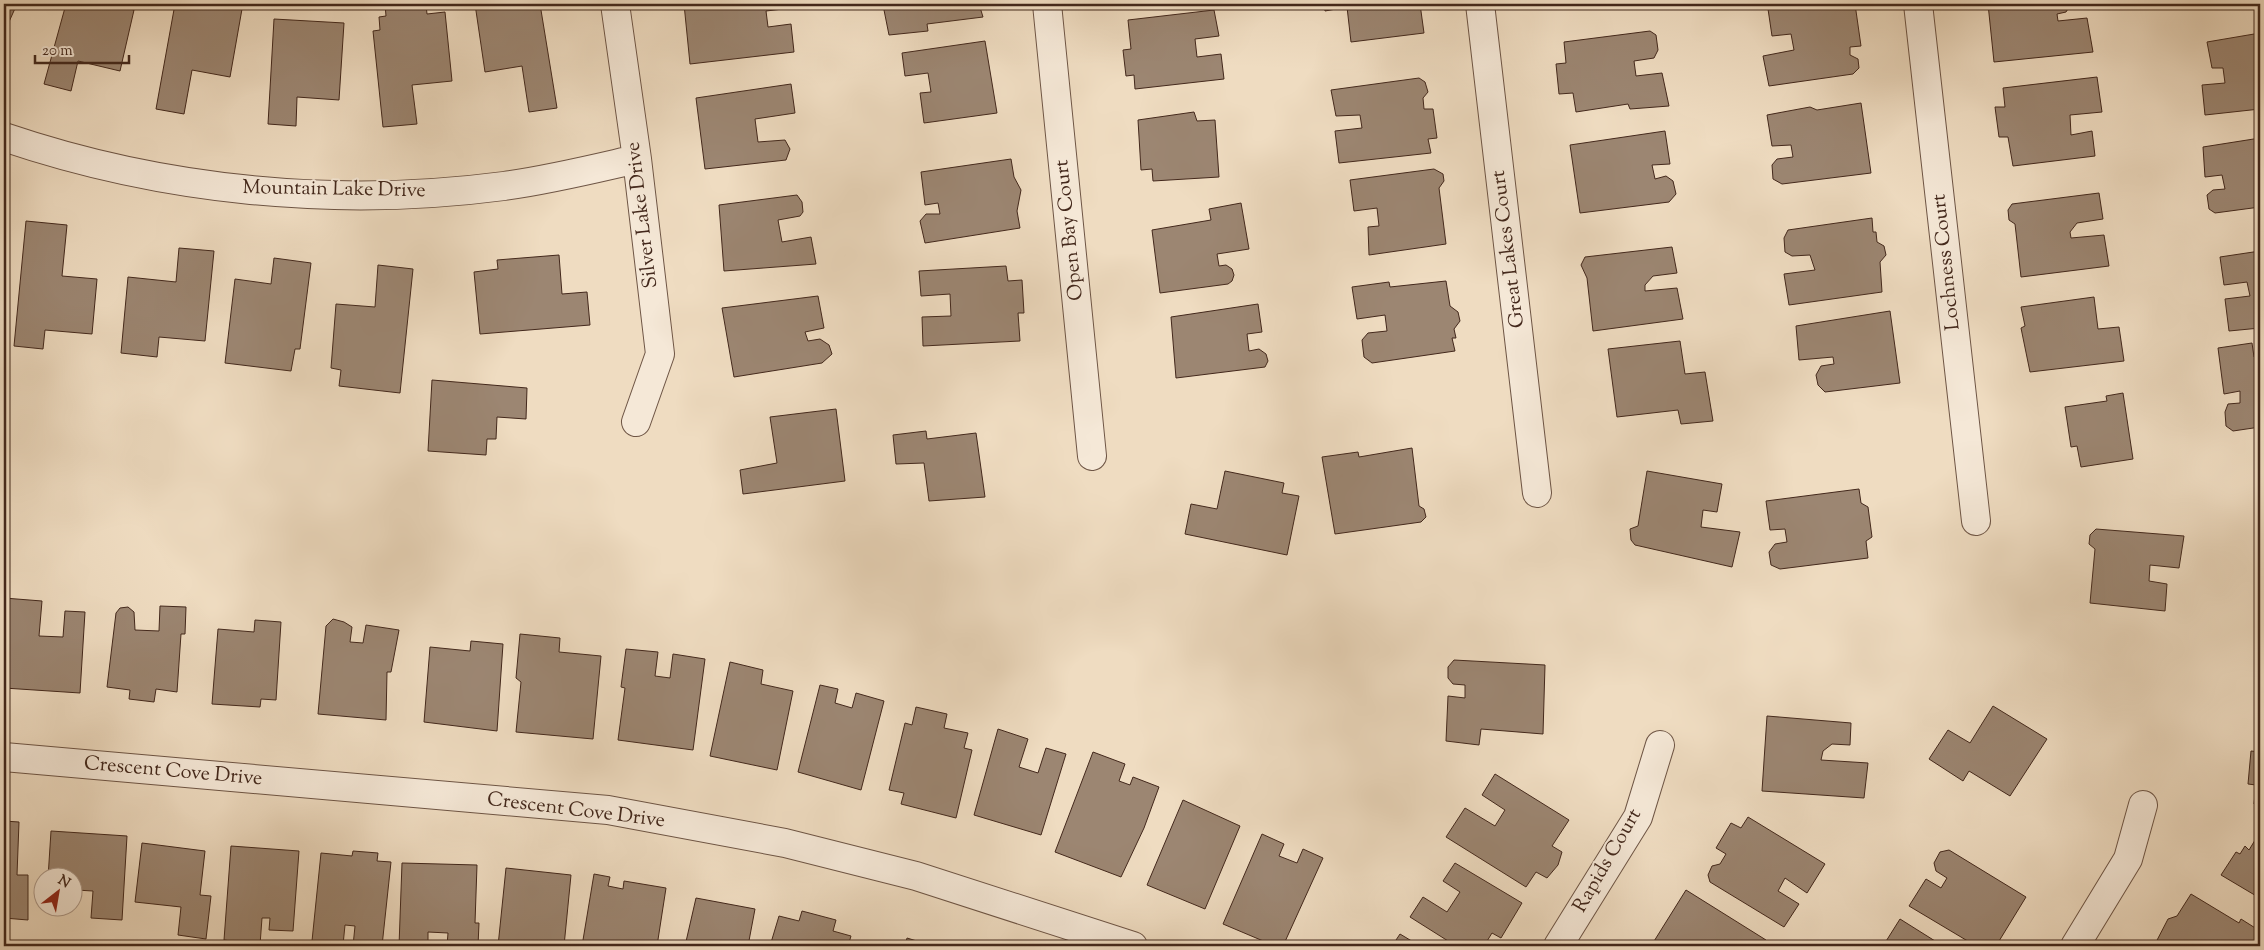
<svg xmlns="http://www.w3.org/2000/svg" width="2264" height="950" viewBox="0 0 2264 950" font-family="'Sorts Mill Goudy',serif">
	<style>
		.building { fill: #9c8672; stroke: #43281c }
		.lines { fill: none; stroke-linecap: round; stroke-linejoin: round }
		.street-casing { stroke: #6e5545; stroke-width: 30 }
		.street { stroke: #f5e8d7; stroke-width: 28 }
		.labels { text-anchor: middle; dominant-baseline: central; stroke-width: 4; stroke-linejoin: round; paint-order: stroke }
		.street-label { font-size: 20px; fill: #43281c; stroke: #f5e8d7 }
	</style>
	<rect width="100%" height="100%" fill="#efdcc1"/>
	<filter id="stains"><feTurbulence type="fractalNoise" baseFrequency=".004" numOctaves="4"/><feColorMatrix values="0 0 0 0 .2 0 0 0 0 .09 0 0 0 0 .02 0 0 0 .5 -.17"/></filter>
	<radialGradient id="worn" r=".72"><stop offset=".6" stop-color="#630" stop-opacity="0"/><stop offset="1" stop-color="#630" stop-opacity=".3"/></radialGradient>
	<path class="building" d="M 4,4 L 17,4 L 4,33 Z
		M 66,4 L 122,4 L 121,7 L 134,10 L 120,71 L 78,61 L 71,91 L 44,84 Z
		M 175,4 L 212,4 L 242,9 L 230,77 L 192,70 L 184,114 L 156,109 Z
		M 385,4 L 426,4 L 427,14 L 445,12 L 452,81 L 412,85 L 417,124 L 383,127 L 373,31 L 380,30 L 379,17 L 386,16 Z
		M 475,4 L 540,4 L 557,108 L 529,112 L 522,66 L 485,72 Z
		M 684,4 L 782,4 L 783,9 L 766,11 L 768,27 L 791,24 L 794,52 L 690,64 Z
		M 892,4 L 979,4 L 983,17 L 927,24 L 928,31 L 889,35 L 883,5 Z
		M 1324,4 L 1420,4 L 1424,33 L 1351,42 L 1347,7 L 1325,11 Z
		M 1550,4 L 1595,4 L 1551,8 Z
		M 1797,4 L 1855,4 L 1861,46 L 1850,47 L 1850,55 L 1858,59 L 1859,68 L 1853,74 L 1769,86 L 1763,56 L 1794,50 L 1791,34 L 1772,36 L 1768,9 Z
		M 1988,4 L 2071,4 L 2066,12 L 2057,14 L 2058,21 L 2087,18 L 2093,52 L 1994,62 Z
		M 1214,10 L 1219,36 L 1195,39 L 1197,57 L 1221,54 L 1224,79 L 1135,89 L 1134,75 L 1126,76 L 1123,50 L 1131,49 L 1128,20 Z
		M 274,19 L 344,23 L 339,100 L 297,97 L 296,126 L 268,124 Z
		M 1650,31 L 1656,35 L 1658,50 L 1654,58 L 1634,61 L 1636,76 L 1662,73 L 1669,106 L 1630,109 L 1628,104 L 1576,112 L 1573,93 L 1559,94 L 1556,64 L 1566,63 L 1564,42 Z
		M 2260,33 L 2260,109 L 2205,115 L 2202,85 L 2225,83 L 2223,68 L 2212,68 L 2207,42 Z
		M 985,41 L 997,113 L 924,123 L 920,93 L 931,92 L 928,73 L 905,76 L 902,53 Z
		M 2097,77 L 2102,112 L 2070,115 L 2071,135 L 2092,131 L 2095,156 L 2013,166 L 2008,137 L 1999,137 L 1995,107 L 2005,107 L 2003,88 Z
		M 1419,78 L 1425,82 L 1428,92 L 1423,98 L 1424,109 L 1433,109 L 1437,138 L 1428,139 L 1431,153 L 1339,163 L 1335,131 L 1362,128 L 1360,115 L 1336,116 L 1331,90 Z
		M 791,84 L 795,113 L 755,119 L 758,142 L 785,140 L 790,149 L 786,160 L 705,169 L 696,98 Z
		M 1861,103 L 1871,173 L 1782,184 L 1773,179 L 1772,165 L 1777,159 L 1793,157 L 1791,145 L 1772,146 L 1767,115 L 1810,107 L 1817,110 Z
		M 1194,112 L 1197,121 L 1215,120 L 1219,177 L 1153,181 L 1152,169 L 1141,170 L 1138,120 Z
		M 1665,131 L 1670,164 L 1652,165 L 1655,179 L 1666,176 L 1673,181 L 1676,194 L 1669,202 L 1580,213 L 1570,145 Z
		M 2260,138 L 2260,207 L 2215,213 L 2209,209 L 2207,195 L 2213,190 L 2225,189 L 2222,175 L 2205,177 L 2203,147 Z
		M 1011,159 L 1014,177 L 1021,190 L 1017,211 L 1020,228 L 925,243 L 920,221 L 926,214 L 940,214 L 938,203 L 925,205 L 921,172 Z
		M 1434,169 L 1443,174 L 1444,181 L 1439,188 L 1446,244 L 1369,255 L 1368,227 L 1379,226 L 1377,208 L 1354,211 L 1350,180 Z
		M 2099,193 L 2103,219 L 2077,223 L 2070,232 L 2071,238 L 2104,235 L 2109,266 L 2021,277 L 2015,224 L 2009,220 L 2008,210 L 2012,204 Z
		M 797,195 L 802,202 L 803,212 L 800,216 L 778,220 L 782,242 L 811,237 L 816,264 L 724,271 L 719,205 Z
		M 1241,203 L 1249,249 L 1217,254 L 1219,266 L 1226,265 L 1232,269 L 1234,275 L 1232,281 L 1228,284 L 1160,293 L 1152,230 L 1211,220 L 1209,209 Z
		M 1872,218 L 1873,232 L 1876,232 L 1877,242 L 1884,246 L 1886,255 L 1880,262 L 1882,292 L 1789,305 L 1784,274 L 1815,270 L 1810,255 L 1792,256 L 1785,252 L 1784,238 L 1788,230 Z
		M 26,221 L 67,225 L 62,276 L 97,279 L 92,334 L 45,330 L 43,349 L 14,346 Z
		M 1672,247 L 1677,273 L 1653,276 L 1645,285 L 1645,291 L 1677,288 L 1683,319 L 1593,331 L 1587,278 L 1581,265 L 1585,257 Z
		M 179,248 L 214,251 L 205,341 L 159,337 L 157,357 L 121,353 L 128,277 L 176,282 Z
		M 2260,251 L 2260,328 L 2229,331 L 2225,299 L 2250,296 L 2247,282 L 2224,285 L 2220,257 Z
		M 559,255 L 562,294 L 587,292 L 590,325 L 480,334 L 474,272 L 498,269 L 497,260 Z
		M 274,258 L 311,263 L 300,349 L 295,349 L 291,371 L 225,363 L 235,279 L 271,284 Z
		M 378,265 L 413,269 L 400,393 L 339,386 L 341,370 L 331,368 L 336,304 L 375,307 Z
		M 1006,266 L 1008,281 L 1022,280 L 1024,313 L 1018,313 L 1020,341 L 923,346 L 922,317 L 951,316 L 950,294 L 921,296 L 919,271 Z
		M 1446,281 L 1450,306 L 1458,312 L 1460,321 L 1454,329 L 1456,338 L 1452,338 L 1455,351 L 1372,363 L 1364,357 L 1362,340 L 1368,333 L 1387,331 L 1385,315 L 1357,319 L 1352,287 L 1389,282 L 1390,287 Z
		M 818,296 L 824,328 L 805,332 L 808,341 L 820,339 L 829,345 L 832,354 L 822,363 L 734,377 L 722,308 Z
		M 2094,297 L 2098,329 L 2119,327 L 2124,361 L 2030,372 L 2021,328 L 2025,326 L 2021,307 Z
		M 1258,304 L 1262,332 L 1247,334 L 1249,351 L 1259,349 L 1266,354 L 1268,361 L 1265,367 L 1176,378 L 1171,317 Z
		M 1890,311 L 1900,383 L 1825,392 L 1818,385 L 1816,375 L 1821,366 L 1834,364 L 1833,357 L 1799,360 L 1796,326 Z
		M 1680,341 L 1685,374 L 1705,372 L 1713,421 L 1681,424 L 1678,410 L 1617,417 L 1608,349 Z
		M 2252,343 L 2254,357 L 2260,356 L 2260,427 L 2233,431 L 2226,426 L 2225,412 L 2228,404 L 2240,403 L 2240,391 L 2224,394 L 2218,348 Z
		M 432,380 L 527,388 L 526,419 L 497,417 L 496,439 L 487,439 L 486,455 L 428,451 Z
		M 2123,393 L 2133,459 L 2081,467 L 2077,446 L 2071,447 L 2065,407 L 2107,401 L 2106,396 Z
		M 836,409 L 845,481 L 743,494 L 740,470 L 777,463 L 770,417 Z
		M 926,431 L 927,439 L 976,433 L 985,497 L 929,501 L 924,463 L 896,464 L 893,435 Z
		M 1412,448 L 1419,506 L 1424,509 L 1426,517 L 1421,522 L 1335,534 L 1322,457 L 1358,452 L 1359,457 Z
		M 1225,471 L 1284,483 L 1282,493 L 1299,496 L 1287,555 L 1185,534 L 1191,504 L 1217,509 Z
		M 1647,471 L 1722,484 L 1717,512 L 1703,510 L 1701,527 L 1740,532 L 1732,567 L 1635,545 L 1631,540 L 1630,529 L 1638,526 Z
		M 1859,489 L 1861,503 L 1868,507 L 1872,537 L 1866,541 L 1868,558 L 1780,569 L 1771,565 L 1769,552 L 1775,544 L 1787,542 L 1785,529 L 1770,530 L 1766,501 Z
		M 2096,529 L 2184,536 L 2179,568 L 2150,565 L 2149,581 L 2167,584 L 2165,611 L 2090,603 L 2095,549 L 2089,544 L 2090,535 Z
		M 4,598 L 42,601 L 39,636 L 63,637 L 65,611 L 85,612 L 80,693 L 4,688 Z
		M 160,606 L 186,607 L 185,634 L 181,634 L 177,692 L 156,689 L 154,702 L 129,699 L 130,690 L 107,687 L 116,613 L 120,608 L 128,607 L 134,612 L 135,630 L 159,631 Z
		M 333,619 L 344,622 L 352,627 L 350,642 L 363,643 L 366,625 L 399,630 L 391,672 L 387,672 L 386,720 L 318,714 L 326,626 Z
		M 255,620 L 281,622 L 276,700 L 261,699 L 260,707 L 212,704 L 218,629 L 254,632 Z
		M 520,634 L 560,638 L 559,652 L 601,656 L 593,739 L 516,732 L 521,682 L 516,678 Z
		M 471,641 L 503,644 L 497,731 L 424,722 L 430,647 L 470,651 Z
		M 626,649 L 658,652 L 655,676 L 670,678 L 673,654 L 705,659 L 693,750 L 618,740 L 625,688 L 621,687 Z
		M 1454,660 L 1545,665 L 1543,734 L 1481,729 L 1479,745 L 1446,741 L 1448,696 L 1465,698 L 1465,685 L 1453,684 L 1448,678 L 1448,667 Z
		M 730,662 L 763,670 L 761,684 L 793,691 L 777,770 L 710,756 Z
		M 820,685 L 838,689 L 835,703 L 852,708 L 856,693 L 884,701 L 861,790 L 798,772 Z
		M 1993,706 L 2047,739 L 2010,796 L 1969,771 L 1963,781 L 1929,759 L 1948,730 L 1970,743 Z
		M 916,707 L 947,714 L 944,728 L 968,733 L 964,748 L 972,750 L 956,818 L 901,804 L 904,793 L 889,790 L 905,723 L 912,725 Z
		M 1767,716 L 1851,723 L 1850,745 L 1832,744 L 1823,751 L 1821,760 L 1868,763 L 1864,798 L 1762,791 Z
		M 998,729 L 1028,739 L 1019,767 L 1038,773 L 1046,748 L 1066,754 L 1041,835 L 974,815 Z
		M 2251,751 L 2260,752 L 2260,805 L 2254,804 L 2256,785 L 2248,784 Z
		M 1093,752 L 1125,764 L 1119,781 L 1130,785 L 1133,777 L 1159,787 L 1144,828 L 1121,877 L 1055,852 Z
		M 1495,774 L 1569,820 L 1552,846 L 1562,852 L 1558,865 L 1547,878 L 1536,872 L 1526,887 L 1446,837 L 1465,808 L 1495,826 L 1505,810 L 1482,795 Z
		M 1183,800 L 1240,826 L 1205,909 L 1147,885 Z
		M 1748,817 L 1825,864 L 1807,893 L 1785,878 L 1778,891 L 1799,904 L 1784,927 L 1710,882 L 1708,875 L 1712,866 L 1720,864 L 1726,854 L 1716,848 L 1731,823 L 1741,828 Z
		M 4,821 L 19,822 L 17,875 L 28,875 L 28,920 L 4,918 Z
		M 51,831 L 127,836 L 122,920 L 91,918 L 93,891 L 76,890 L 75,907 L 72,906 L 72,878 L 48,878 Z
		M 2260,832 L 2260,907 L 2255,903 L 2258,897 L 2221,875 L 2236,852 L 2240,854 L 2245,846 L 2249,850 Z
		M 1262,834 L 1284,844 L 1279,856 L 1297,863 L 1303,849 L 1323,858 L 1283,946 L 1275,946 L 1223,924 Z
		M 142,843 L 205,851 L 200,895 L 211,896 L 206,939 L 178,935 L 181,907 L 135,902 Z
		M 231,846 L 299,851 L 293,931 L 269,930 L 270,918 L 262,918 L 260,945 L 224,940 Z
		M 1949,850 L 2026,897 L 1996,946 L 1976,946 L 1909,906 L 1926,879 L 1941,888 L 1947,878 L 1936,871 L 1934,863 L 1940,852 Z
		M 353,851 L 378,853 L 377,861 L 391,862 L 382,946 L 353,946 L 355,926 L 345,925 L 343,945 L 312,941 L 321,853 L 352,856 Z
		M 402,863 L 477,865 L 475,923 L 479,923 L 478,946 L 447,946 L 448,933 L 428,932 L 428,946 L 399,946 Z
		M 1455,863 L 1522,903 L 1501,938 L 1492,933 L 1484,946 L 1456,946 L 1410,917 L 1423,897 L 1447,912 L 1460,892 L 1443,881 Z
		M 506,868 L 571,875 L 564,946 L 498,946 Z
		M 594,874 L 610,877 L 608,886 L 623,889 L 624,881 L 666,888 L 657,946 L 582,946 Z
		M 1686,890 L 1766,940 L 1762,946 L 1651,946 Z
		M 2191,894 L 2239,923 L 2241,919 L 2260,931 L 2260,946 L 2154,946 L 2168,919 L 2177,916 Z
		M 696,898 L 755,909 L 748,946 L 685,946 Z
		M 802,911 L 836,920 L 833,931 L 851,936 L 848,946 L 770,946 L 779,916 L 799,921 Z
		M 1900,919 L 1943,946 L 1883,946 Z
		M 1400,934 L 1420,946 L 1392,946 Z
		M 907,938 L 933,946 L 905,946 Z
		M 875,942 L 887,946 L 873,946 Z"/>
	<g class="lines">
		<defs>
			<path id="street" d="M 615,4 L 637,159 L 660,354 L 636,422
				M 1047,4 L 1092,456
				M 1480,4 L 1537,493
				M 1918,4 L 1976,521
				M 4,137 C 163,191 337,208 504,186 C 549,180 593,169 637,159
				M 4,757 L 608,810 L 785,843 L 916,876 L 1133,946
				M 1558,946 L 1638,817 L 1660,745
				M 2075,946 L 2128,859 L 2143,805"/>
		</defs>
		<use href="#street" class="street-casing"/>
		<use href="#street" class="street"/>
	</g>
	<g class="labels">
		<g class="street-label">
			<text transform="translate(334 190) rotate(1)">Mountain Lake Drive</text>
			<text transform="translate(643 215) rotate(-97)">Silver Lake Drive</text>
			<text transform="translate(1070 230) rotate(-96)">Open Bay Court</text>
			<text transform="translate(1509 249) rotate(-97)">Great Lakes Court</text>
			<text transform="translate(1947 262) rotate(-96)">Lochness Court</text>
			<text transform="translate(173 772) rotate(5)">Crescent Cove Drive</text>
			<text transform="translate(576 811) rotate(7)">Crescent Cove Drive</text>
			<text transform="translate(1608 861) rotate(-60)">Rapids Court</text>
		</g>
	</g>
	<rect width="2264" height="950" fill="none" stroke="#efdcc1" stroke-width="20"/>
	<rect x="5" y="5" width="2254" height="940" fill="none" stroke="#43281c" stroke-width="2.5"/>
	<rect x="10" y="10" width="2244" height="930" fill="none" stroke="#43281c"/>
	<g transform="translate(58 892) rotate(31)"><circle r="24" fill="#f5e8d7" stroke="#ae9b8c"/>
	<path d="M0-4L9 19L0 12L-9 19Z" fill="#8f2418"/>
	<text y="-8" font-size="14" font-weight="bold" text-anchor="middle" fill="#43281c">N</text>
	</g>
	<path d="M35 55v8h94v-8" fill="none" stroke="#43281c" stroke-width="2.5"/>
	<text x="42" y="55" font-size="15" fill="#43281c" stroke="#f5e8d7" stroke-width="4" paint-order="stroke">20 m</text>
	<rect width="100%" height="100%" filter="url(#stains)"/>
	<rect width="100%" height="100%" fill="url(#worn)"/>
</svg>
